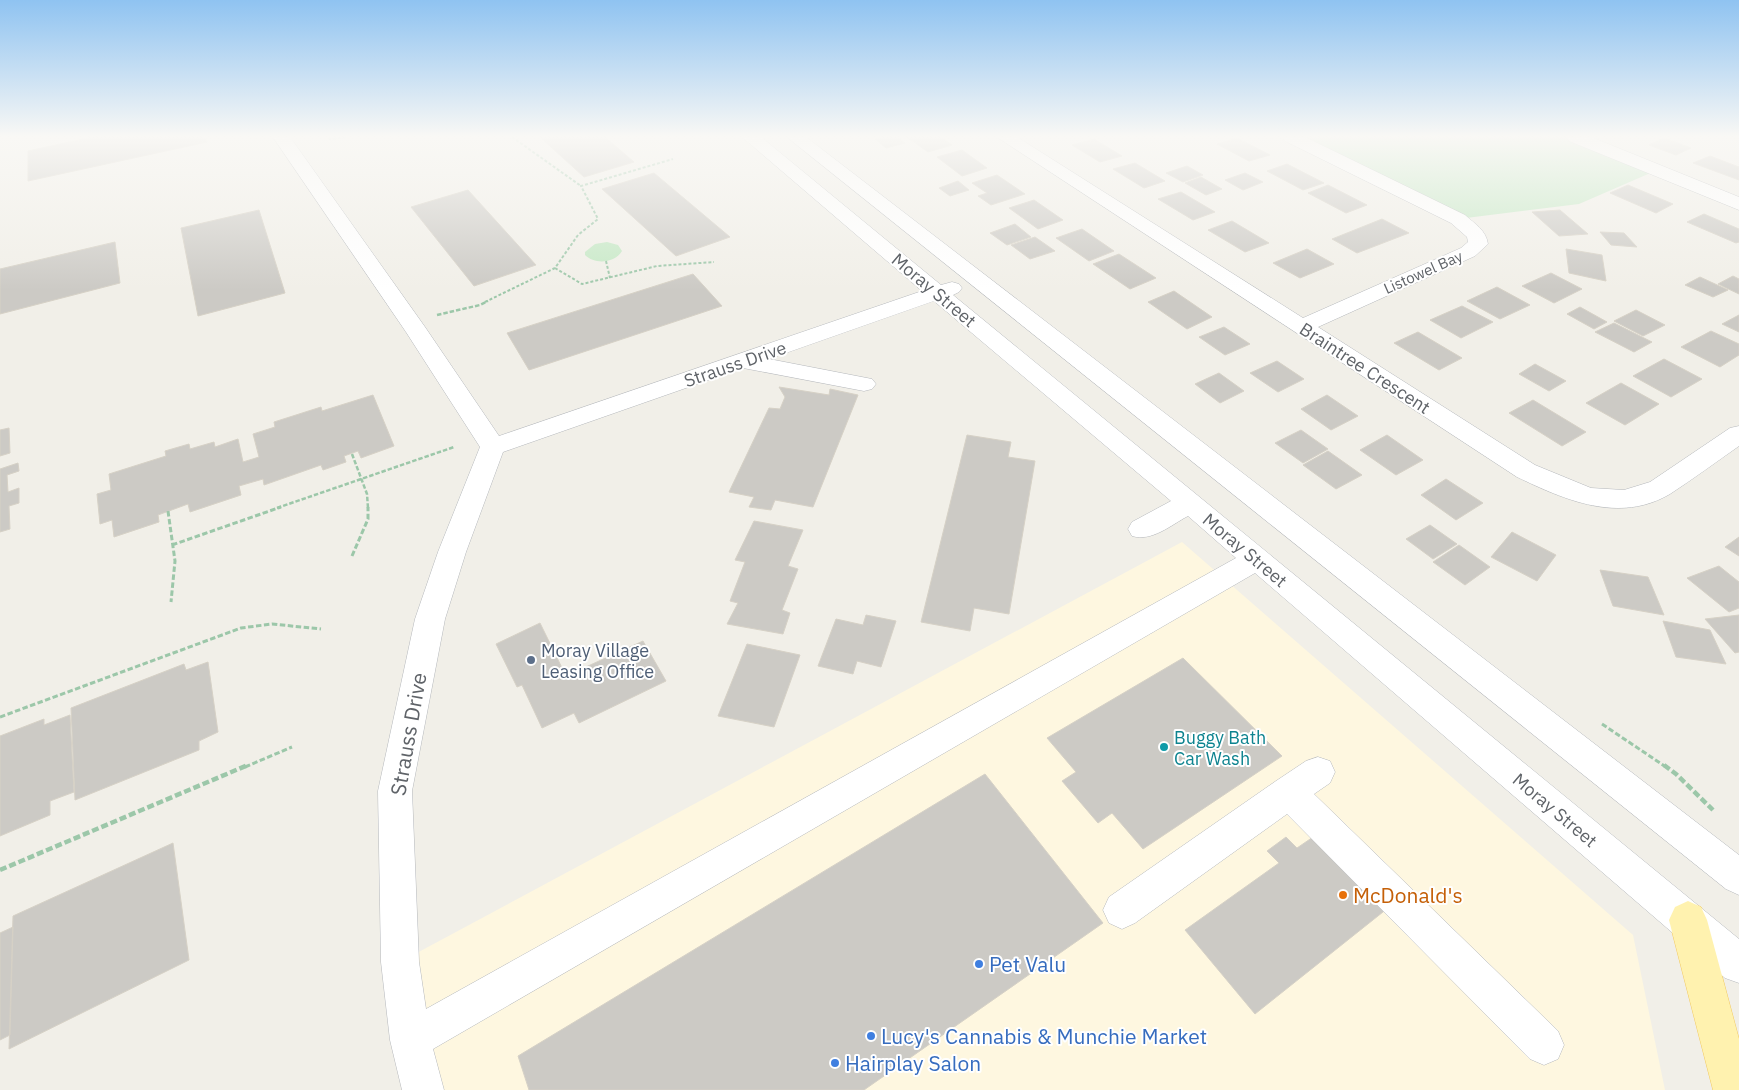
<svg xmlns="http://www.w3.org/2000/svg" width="1739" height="1090" viewBox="0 0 1739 1090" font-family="'IBM Plex Sans',sans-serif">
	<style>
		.commercial { fill: #fef7e0 }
		.green { fill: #c5e8c5 }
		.building { fill: #cccac5; stroke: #d6d1c6 }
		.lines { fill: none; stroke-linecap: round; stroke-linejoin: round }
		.minor-casing { stroke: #b5b8bc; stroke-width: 1 }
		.major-casing { stroke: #f2c960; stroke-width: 1 }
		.path-far3 { stroke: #9cc7a9; stroke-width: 2; stroke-dasharray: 3 2; stroke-linecap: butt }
		.path-far2 { stroke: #9cc7a9; stroke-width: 2.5; stroke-dasharray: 4.5 2; stroke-linecap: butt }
		.path-far1 { stroke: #9cc7a9; stroke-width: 3; stroke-dasharray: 5.5 2.5; stroke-linecap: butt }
		.path { stroke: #9cc7a9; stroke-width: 4.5; stroke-dasharray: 7 3; stroke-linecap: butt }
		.minor { fill: #fff; fill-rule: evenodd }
		.major { fill: #fff2af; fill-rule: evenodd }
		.service-dot { fill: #5c6f8a; stroke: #fff; stroke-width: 2 }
		.culture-dot { fill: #0f9aa8; stroke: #fff; stroke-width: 2 }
		.food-dot { fill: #e8710a; stroke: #fff; stroke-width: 2 }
		.shop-dot { fill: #3f7fe0; stroke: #fff; stroke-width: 2 }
		.labels { text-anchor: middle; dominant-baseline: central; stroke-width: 4; stroke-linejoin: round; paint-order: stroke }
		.far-street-label { font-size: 15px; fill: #5f6368; stroke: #fff }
		.street-label { font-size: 18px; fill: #5f6368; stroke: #fff }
		.service-label { font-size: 18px; fill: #4e5e75; stroke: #fff; text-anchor: start }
		.culture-label { font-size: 18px; fill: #0d838f; stroke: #fff; text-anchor: start }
		.near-street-label { font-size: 21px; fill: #5f6368; stroke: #fff }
		.near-food-label { font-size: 21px; fill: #c56008; stroke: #fff; text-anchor: start }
		.near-shop-label { font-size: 21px; fill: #366cbe; stroke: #fff; text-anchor: start }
	</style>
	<rect width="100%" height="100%" fill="#f1efe8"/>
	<path class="commercial" d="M 1182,542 L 1633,935 L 1665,1090 L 423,1090 L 400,962 Z"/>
	<path class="green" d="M 1291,137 L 1575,137 L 1655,171 L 1579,204 L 1458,219 Z
		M 607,242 L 618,245 L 622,251 C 615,263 595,265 585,255 L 585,252 L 595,244 Z"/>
	<path class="building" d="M 92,137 L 205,137 L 207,142 L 28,181 L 28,151 Z
		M 540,137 L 605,137 L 634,162 L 584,177 Z
		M 881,137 L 897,137 L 905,143 L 886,148 L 875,139 Z
		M 907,137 L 941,137 L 952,145 L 928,152 Z
		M 1237,138 L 1270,155 L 1249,161 L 1217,144 Z
		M 1664,138 L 1691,148 L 1676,155 L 1649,145 Z
		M 1094,139 L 1122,156 L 1100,162 L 1072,145 Z
		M 962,150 L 987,168 L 962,176 L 937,157 Z
		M 1710,156 L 1739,167 L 1739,180 L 1693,163 Z
		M 1135,163 L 1165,181 L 1144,188 L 1113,169 Z
		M 1287,164 L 1324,183 L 1303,190 L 1267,171 Z
		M 1187,166 L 1203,175 L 1183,182 L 1166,173 Z
		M 654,173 L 730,237 L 676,256 L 602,189 Z
		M 1245,173 L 1263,182 L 1243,190 L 1225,180 Z
		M 997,175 L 1025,194 L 991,205 L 978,196 L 987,193 L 972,183 Z
		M 1201,177 L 1222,189 L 1206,195 L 1185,183 Z
		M 958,181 L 969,190 L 950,196 L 939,188 Z
		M 1328,185 L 1367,205 L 1346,213 L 1308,193 Z
		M 1628,185 L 1673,204 L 1656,213 L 1610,193 Z
		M 468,190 L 536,265 L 474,286 L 411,207 Z
		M 1181,192 L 1215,212 L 1193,220 L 1158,199 Z
		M 1034,200 L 1063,220 L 1038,229 L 1009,208 Z
		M 259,210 L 285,293 L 198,316 L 181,228 Z
		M 1560,210 L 1588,234 L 1559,236 L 1532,212 Z
		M 1704,214 L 1739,229 L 1739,242 L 1736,243 L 1687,222 Z
		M 1382,219 L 1409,233 L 1357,253 L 1332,239 Z
		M 1232,221 L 1269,243 L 1245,252 L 1208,230 Z
		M 1015,224 L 1031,237 L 1007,245 L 990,233 Z
		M 1082,229 L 1114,251 L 1089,261 L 1056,238 Z
		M 1600,232 L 1624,233 L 1637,247 L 1611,245 Z
		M 1035,237 L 1055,251 L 1030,259 L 1011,245 Z
		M 115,242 L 120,283 L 0,314 L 0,269 Z
		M 1307,249 L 1334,264 L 1300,278 L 1273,263 Z
		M 1566,249 L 1602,255 L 1606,281 L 1569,273 Z
		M 1119,254 L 1156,278 L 1130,289 L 1093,264 Z
		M 1551,273 L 1582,289 L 1554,303 L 1522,286 Z
		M 693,274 L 722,306 L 529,370 L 507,333 Z
		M 1733,276 L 1739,279 L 1739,294 L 1718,284 Z
		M 1700,277 L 1728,290 L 1713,297 L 1685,285 Z
		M 1497,287 L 1530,305 L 1500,319 L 1467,301 Z
		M 1174,291 L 1212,317 L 1187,329 L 1148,302 Z
		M 1462,306 L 1493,322 L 1461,338 L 1430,320 Z
		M 1580,307 L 1607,322 L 1594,329 L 1567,314 Z
		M 1636,310 L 1665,325 L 1643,336 L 1614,321 Z
		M 1739,315 L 1739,332 L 1722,324 Z
		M 1614,323 L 1652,342 L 1634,352 L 1595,332 Z
		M 1224,327 L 1250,344 L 1225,355 L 1199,337 Z
		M 1711,331 L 1739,344 L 1739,355 L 1720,367 L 1681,347 Z
		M 1418,332 L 1462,358 L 1439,370 L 1394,343 Z
		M 1664,359 L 1702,379 L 1671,397 L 1633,376 Z
		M 1277,361 L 1304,379 L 1278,392 L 1250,373 Z
		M 1535,364 L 1566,381 L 1549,391 L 1519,374 Z
		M 1219,373 L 1244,391 L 1220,403 L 1195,384 Z
		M 1621,383 L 1659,404 L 1625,425 L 1586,403 Z
		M 779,387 L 829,395 L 830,389 L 858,395 L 813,507 L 775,500 L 771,510 L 749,507 L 754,497 L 729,492 L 769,408 L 780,409 L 785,397 Z
		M 373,395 L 394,446 L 361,458 L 358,451 L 344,456 L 346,462 L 323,470 L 321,465 L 264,485 L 263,479 L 239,486 L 241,495 L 190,512 L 188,504 L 158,515 L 159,522 L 114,537 L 112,520 L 100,524 L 97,494 L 111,490 L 109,474 L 166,456 L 165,451 L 189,444 L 190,449 L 214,442 L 215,447 L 238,439 L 243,462 L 259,457 L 253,434 L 275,427 L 274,422 L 321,407 L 322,411 Z
		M 1327,395 L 1358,416 L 1331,430 L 1301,409 Z
		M 1533,400 L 1586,432 L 1562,446 L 1509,413 Z
		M 9,428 L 10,453 L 0,456 L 0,430 Z
		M 1301,430 L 1328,449 L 1303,463 L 1275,443 Z
		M 967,435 L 1011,442 L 1008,457 L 1035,461 L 1009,614 L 974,608 L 970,631 L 921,622 Z
		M 1387,435 L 1423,460 L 1396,475 L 1360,450 Z
		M 1328,451 L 1362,475 L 1336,489 L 1303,465 Z
		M 18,463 L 19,471 L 7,475 L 8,492 L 19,488 L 19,503 L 9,506 L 10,529 L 0,532 L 0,469 Z
		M 1446,479 L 1483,503 L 1456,520 L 1421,495 Z
		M 754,521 L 803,530 L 788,566 L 798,569 L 782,610 L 790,613 L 783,634 L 727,624 L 738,603 L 730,601 L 745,562 L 735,560 Z
		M 1430,525 L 1457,544 L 1433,559 L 1406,539 Z
		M 1512,532 L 1556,555 L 1537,581 L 1491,557 Z
		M 1739,537 L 1739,556 L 1725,547 Z
		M 1459,545 L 1490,567 L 1465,585 L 1433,562 Z
		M 1719,566 L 1739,582 L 1739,608 L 1729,612 L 1687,578 Z
		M 1600,570 L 1648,577 L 1664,615 L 1613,606 Z
		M 866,615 L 896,621 L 881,667 L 857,661 L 853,674 L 818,666 L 836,619 L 863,625 Z
		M 1739,615 L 1739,652 L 1735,653 L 1705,619 Z
		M 1663,621 L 1710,630 L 1726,664 L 1676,657 Z
		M 540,623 L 566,676 L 643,641 L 666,681 L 579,723 L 574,713 L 542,728 L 522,685 L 517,687 L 496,644 Z
		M 747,644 L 800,655 L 774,727 L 718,716 Z
		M 1183,658 L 1282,756 L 1143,849 L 1112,813 L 1098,823 L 1062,781 L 1076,772 L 1047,738 Z
		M 208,662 L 218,732 L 199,741 L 199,750 L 75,800 L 71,708 L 184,664 L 186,670 Z
		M 70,715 L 74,792 L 50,801 L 50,815 L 0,836 L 0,736 L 44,719 L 44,725 Z
		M 985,774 L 1103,923 L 864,1090 L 529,1090 L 518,1056 Z
		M 1316,835 L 1388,908 L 1255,1014 L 1185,930 L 1279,863 L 1267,851 L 1286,837 L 1297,848 Z
		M 173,843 L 189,960 L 9,1049 L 13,916 Z
		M 13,927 L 10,1035 L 0,1040 L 0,933 Z"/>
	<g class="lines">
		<defs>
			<path id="minor" d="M 273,137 L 290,137 L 425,327 L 499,436 L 922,291 L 742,137 L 761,137 L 941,285 L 952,282 L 959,284 L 962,288 L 959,292 L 953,295 L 1739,939 L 1739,983 L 1725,978 L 1255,573 L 433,1049 L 444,1090 L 402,1090 L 390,1040 L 381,962 L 378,791 L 415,619 L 438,552 L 480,447 L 406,332 ZM 934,301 L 1171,501 L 1132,522 L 1128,529 L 1132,536 C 1152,542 1171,525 1188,516 L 1236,558 L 426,1009 L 419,962 L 412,791 L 445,619 L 466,552 L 503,452 L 743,368 L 864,391 L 872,389 L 876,384 L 872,379 L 769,359 Z
				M 787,137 L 806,137 L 1739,855 L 1739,895 L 1726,889 Z
				M 997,137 L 1017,137 L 1303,318 L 1461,248 L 1468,242 L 1467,237 L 1451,223 L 1285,141 L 1283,137 L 1305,137 L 1465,215 C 1475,224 1486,230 1488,244 L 1475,256 L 1318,327 L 1535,465 L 1591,488 L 1624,490 L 1650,482 L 1730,428 L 1739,426 L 1739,446 C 1716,462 1693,479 1670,494 C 1619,524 1565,500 1517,477 Z
				M 1567,137 L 1591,137 L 1739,197 L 1739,210 L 1569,141 Z
				M 1318,757 L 1330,761 L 1335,772 L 1330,783 L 1314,794 L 1558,1031 L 1564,1045 L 1558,1059 L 1544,1065 L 1530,1059 L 1287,814 L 1135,923 L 1122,929 L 1109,923 L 1103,910 L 1109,897 L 1276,781 L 1306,761 Z"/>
			<path id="major" d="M 1688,901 L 1701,907 L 1707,920 L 1739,1039 L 1739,1090 L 1713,1090 L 1669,920 L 1675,907 Z"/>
		</defs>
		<use href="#minor" class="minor-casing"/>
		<use href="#major" class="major-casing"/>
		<path class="path-far3" d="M 329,137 L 330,139 L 348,137
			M 512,137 L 581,186
			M 606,261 L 610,278
			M 555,268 L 582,284 L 657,266 L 714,262
			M 485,302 L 555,268 L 578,235 L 598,219 L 581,186 L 673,159"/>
		<path class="path-far2" d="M 437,315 L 480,305 L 488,301
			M 352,454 L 367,494 L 368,508
			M 277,508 L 454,447"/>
		<path class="path-far1" d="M 168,511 L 175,561 L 171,602
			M 172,545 L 281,507
			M 352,556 L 368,519 L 368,507
			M 0,717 L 241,628 L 272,624 L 321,629
			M 1602,724 L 1666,767
			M 245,767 L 292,747"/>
		<path class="path" d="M 1664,765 L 1676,774 L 1713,810
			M 0,870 L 248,765"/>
		<use href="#minor" class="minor"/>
		<use href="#major" class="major"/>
	</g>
	<linearGradient id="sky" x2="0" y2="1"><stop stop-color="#8fc3f1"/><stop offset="0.47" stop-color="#f9f8f5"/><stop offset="1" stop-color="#f9f8f5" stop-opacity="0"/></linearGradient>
	<rect width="1739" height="290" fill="url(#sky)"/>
	<circle class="service-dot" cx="531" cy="660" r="5"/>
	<circle class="culture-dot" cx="1164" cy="747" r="5"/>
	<circle class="food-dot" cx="1343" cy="895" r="5"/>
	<g class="shop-dot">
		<circle cx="979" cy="964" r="5"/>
		<circle cx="871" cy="1036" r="5"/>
		<circle cx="835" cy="1063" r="5"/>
	</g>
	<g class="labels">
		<g class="far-street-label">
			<text transform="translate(1423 272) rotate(-24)">Listowel Bay</text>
		</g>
		<g class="street-label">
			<text transform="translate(934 290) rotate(40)">Moray Street</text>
			<text transform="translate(735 364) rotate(-19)">Strauss Drive</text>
			<text transform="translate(1365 368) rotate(33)">Braintree Crescent</text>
			<text transform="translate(1245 550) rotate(40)">Moray Street</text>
			<text transform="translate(1555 810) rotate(40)">Moray Street</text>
		</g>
		<g class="service-label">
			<text x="541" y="650">Moray Village<tspan x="541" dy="21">Leasing Office</tspan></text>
		</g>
		<g class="culture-label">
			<text x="1174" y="737">Buggy Bath<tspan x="1174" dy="21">Car Wash</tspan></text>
		</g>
		<g class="near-street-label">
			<text transform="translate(408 734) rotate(-80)">Strauss Drive</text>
		</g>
		<g class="near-food-label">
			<text x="1353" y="895">McDonald's</text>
		</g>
		<g class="near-shop-label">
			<text x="989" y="964">Pet Valu</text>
			<text x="881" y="1036">Lucy's Cannabis &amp; Munchie Market</text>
			<text x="845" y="1063">Hairplay Salon</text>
		</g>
	</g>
</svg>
